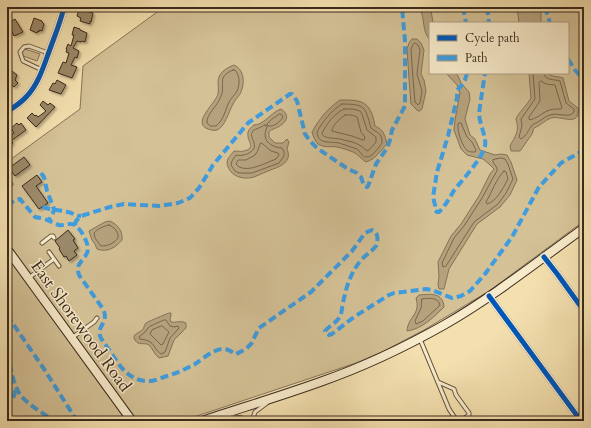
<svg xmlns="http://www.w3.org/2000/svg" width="591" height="428" viewBox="0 0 591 428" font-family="Cardo,serif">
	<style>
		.green { fill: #d4c196; stroke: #87765a; fill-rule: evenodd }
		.water { fill: #b5a27d; stroke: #847257 }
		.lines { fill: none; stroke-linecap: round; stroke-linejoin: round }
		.shore { stroke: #78664d; stroke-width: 1 }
		.building { fill: #9b8969; stroke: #3a2a1d; filter: url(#shadow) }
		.lane-casing { stroke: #685842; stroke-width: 5 }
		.street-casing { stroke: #685842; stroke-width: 8 }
		.secondary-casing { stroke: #3a2a1d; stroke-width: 10 }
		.lane { stroke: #f8ebcb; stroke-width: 3 }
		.street { stroke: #f8ebcb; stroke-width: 5.5 }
		.secondary { stroke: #f8ebcb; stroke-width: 8 }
		.quiet { stroke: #3e9cdf; stroke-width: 4; stroke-dasharray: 8 4; stroke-linecap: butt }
		.cycleway-casing { stroke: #f8ebcb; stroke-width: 8 }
		.cycleway { stroke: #0057b8; stroke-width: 5 }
		.labels { text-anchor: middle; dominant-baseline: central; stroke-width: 3; stroke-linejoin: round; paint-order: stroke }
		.street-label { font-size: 17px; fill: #3a2a1d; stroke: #f8ebcb }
	</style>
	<defs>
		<filter id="shadow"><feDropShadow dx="2" dy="2" stdDeviation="1" flood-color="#0004"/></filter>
	</defs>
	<rect width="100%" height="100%" fill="#f4e0af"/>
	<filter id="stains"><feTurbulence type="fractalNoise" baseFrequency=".005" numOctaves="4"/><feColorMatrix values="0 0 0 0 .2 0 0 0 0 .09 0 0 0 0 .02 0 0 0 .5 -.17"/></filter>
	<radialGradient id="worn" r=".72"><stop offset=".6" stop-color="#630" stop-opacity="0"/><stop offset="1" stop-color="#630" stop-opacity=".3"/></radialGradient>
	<path class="green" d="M 164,7 L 584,7 L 584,221 L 489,291 L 424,330 L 384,351 L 356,363 L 182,421 L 7,421 L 7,162 L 80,109 L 83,66 ZM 430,23 L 568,23 L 568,73 L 430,73 Z
		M 25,49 L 40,54 L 37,61 L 23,56 L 22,52 Z"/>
	<path class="water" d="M 419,7 L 428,7 L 431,10 L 433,23 L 430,23 L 430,40 C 421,30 426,19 419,7 Z
		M 517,7 L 541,7 L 541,23 L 519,23 Z
		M 412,39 L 417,39 L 421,43 L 424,50 L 421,74 L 424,80 L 426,91 L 422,109 L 420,111 L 418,111 L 411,104 L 409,79 L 407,49 L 409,43 Z
		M 234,65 C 245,70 245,84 240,94 C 238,97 235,100 233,104 C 229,111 225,127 217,130 C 215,131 211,130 208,129 C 191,123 216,103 218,94 C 219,90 218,86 218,82 C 218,73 226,68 234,65 Z
		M 446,73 L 456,73 L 459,78 L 461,83 L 469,92 L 470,99 L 465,119 L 470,135 L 475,139 L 480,150 L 495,155 L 501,154 L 507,155 L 511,162 L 517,180 L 510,195 L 500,207 L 477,224 L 449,269 L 444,289 L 439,289 L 438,285 L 439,276 L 438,262 L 451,236 L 461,224 L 479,196 L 490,174 L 494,169 L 489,164 L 483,159 L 467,155 L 461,149 L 454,130 L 455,120 L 460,93 L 457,85 Z
		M 529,73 L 547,73 C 551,77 558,76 563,78 L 569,101 L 578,108 C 580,128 561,115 551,118 C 545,120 540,126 534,128 L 532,134 L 520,151 L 511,151 L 510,146 C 515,136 520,132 516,119 C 519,112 527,105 531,98 Z
		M 340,100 C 351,100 365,99 370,110 C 373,114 374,121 375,126 C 383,129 385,135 387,144 C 380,151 376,159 366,162 C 361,159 358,154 353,152 C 348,150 342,148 337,147 C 331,146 324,148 318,144 C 315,141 313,136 312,132 C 320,118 327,109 340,100 Z
		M 281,109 C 292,116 285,124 276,128 C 274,129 272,129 270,131 C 269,131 269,132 269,133 L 269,137 L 275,143 L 283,143 L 287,139 L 289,142 L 287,149 C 288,151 289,155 288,158 C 285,166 275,168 268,171 C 263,173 259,175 254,177 C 244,180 232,177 228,167 C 225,160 230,156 234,151 C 238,151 241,152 244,151 C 256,148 248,142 248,136 C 247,131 250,128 254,125 C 264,125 270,113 281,109 Z
		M 110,221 C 118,225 123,231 122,240 C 116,247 108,253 97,249 L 95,244 L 92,240 L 89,231 L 105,222 Z
		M 419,295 C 430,294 443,292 444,307 C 434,317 422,329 407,331 C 408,316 421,315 416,298 Z
		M 169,313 L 171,313 L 171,315 L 170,319 L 171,322 C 176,323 180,320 186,323 L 186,328 L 174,340 L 168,356 L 159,358 C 154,354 153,349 149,345 C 145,342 138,346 135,340 C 131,334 140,333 143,329 C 144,328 144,325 146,323 C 149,321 164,315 169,313 Z"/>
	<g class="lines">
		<path class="shore" d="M 415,43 L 418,45 L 420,50 L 417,74 L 422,91 L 420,103 L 418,105 L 415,102 L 413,79 L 411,49 L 413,45 Z
			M 233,70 L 235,70 C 240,76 240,84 237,91 C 235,95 231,98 229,102 C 225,110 224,120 216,126 L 210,126 L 207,123 C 206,114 218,106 221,96 C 226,84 216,77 233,70 Z
			M 533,73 L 535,99 L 521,119 L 522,126 L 519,137 L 521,139 C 527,135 527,132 531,127 C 532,124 534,124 536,123 C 541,121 545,116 550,115 C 558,112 569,119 574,112 L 574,109 L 566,103 L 560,81 C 554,79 545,81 544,73
			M 541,81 L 546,84 L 555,85 L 562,108 L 561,109 C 543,108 544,116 530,120 L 529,119 L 529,117 L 540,101 L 539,83 Z
			M 342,104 C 366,104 365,107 371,128 C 378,134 382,132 382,143 C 379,147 372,158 366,157 C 362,157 360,151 357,149 C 355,148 353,148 351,147 C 347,146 343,144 339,143 C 330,141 318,145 317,132 C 323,121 331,111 342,104 Z
			M 344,109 L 353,109 L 360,111 L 362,114 L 367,130 L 376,137 L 376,142 L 368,151 C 365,150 364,148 361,146 C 358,144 355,143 352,142 C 348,141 344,140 340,139 C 336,138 324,139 322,134 C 322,132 325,128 326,126 C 331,119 336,113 344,109 Z
			M 280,114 L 282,115 L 283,117 C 280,122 274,127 268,126 L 267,124 L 271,120 Z
			M 345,115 L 352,115 L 357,117 L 361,132 L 365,137 L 364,140 L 363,140 L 352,136 L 332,131 C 332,125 340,119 345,115 Z
			M 461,123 L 467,137 L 472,142 L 476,150 L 475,152 C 473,152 470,152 468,151 C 462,147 457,131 458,124 Z
			M 265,125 L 267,126 L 267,127 C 261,140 270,147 282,148 L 284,152 L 284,156 L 279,163 L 252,173 L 239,173 L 235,171 L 231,165 L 232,161 L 236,155 C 238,155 240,156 243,155 C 244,155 248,154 249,153 C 262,146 247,137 253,131 C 255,129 262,127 265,125 Z
			M 261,143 L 263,144 L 271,151 L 278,153 L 279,155 L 276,159 C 265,163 250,172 239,167 L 236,164 L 238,160 L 246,160 L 255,155 L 257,152 Z
			M 501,158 L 505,159 L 508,164 L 513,179 L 506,193 L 498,204 L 474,222 L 446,266 L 443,267 L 442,263 L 454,238 L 464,226 L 482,198 L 494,176 L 497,171 L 497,168 L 493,162 L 493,160 Z
			M 504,171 L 506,172 L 508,179 C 503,188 497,201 487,204 L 486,202 C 492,192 496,179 504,171 Z
			M 109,225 C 114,227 119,232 118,238 C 114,243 109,246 101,246 L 95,238 L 94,233 C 97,229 104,226 109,225 Z
			M 422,299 C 429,298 438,297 440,305 L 423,321 L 416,324 L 415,321 L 421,308 Z
			M 164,320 L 166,320 L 170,326 L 174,327 L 178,326 L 179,328 L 170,338 L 165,352 L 161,354 C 151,346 156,341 140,339 L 139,337 L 145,332 L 149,327 Z
			M 162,326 L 168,331 L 169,332 L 163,344 L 161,345 L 150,334 L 152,330 Z"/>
	</g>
	<path class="building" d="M 79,9 L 93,13 L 91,22 L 90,21 L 90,24 L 80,21 L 81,18 L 77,16 Z
		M 34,18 L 42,21 L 42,22 L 44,24 L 42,31 L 39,30 L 39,32 L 38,31 L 37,33 L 30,30 Z
		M 15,19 L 23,32 L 14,36 L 8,23 Z
		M 74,27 L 80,29 L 80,30 L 87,33 L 85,42 L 82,41 L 81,42 L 77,41 L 73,48 L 79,51 L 77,58 L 75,57 L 71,65 L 77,67 L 72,78 L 58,73 L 63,62 L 66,63 L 69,53 L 66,52 L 67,49 L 66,49 L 68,44 L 71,46 L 74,35 L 72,35 Z
		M 12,71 L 17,75 L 15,80 L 18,83 L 14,87 L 7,81 L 7,78 Z
		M 57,80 L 66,85 L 61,94 L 49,90 L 53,83 L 55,84 Z
		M 43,101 L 48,105 L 50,103 L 55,107 L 36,127 L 27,118 L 32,113 L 35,116 L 36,115 L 38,117 L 46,111 L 40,105 Z
		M 17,123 L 19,125 L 21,123 L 26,130 L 11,141 L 13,143 L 7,147 L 7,136 L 8,137 L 14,133 L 11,128 Z
		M 24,157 L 30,165 L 15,176 L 9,168 Z
		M 37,175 L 42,182 L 36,186 L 48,203 L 39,209 L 22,186 Z
		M 68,230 L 75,239 L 73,240 L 78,248 L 74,251 L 77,255 L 69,261 L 66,256 L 64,257 L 59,249 L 60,248 L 55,241 Z"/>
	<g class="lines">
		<defs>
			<path id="lane" d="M 42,70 L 23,61 L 20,52 L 24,47 L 29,46 L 48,53
				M 7,186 L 11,184
				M 42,243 L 51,236 L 53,236 L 54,238
				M 49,252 L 59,266
				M 30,277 L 54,259
				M 73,337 L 94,322 L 97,318
				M 420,339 L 449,409 L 457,421
				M 438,382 L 454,389 L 456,395 L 469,413 L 469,415 L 460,421
				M 222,417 C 231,418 241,415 248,421
				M 252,421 L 255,412 L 267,403"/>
			<path id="street" d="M 7,112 C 14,107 21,103 27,96 C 39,83 44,65 50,49 C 55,35 61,21 64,7
				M 544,257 L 558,275 L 584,311
				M 489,296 L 581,421"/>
			<path id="secondary" d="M 7,249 L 132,421
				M 202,421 C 241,408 281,396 320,382 C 363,367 405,347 444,325 C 493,297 538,261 584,228"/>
		</defs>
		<use href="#lane" class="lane-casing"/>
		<use href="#street" class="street-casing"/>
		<use href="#secondary" class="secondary-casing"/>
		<use href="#lane" class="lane"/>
		<use href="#street" class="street"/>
		<use href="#secondary" class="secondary"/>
		<path class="quiet" d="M 463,7 L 466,23
			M 487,7 L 489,23
			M 545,7 L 550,23
			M 568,59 L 575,70 L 584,80
			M 467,73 L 465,80 L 463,84 L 457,90 L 457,98 L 448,136 L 437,172 L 433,197 L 435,205 L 435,210 L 437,212 L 439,212 C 445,206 449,199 453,192 C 461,181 483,158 485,146 C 487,138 479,123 479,113 L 485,73
			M 41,173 L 44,177 L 47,191 L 54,209 L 53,213 L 49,220
			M 7,205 L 14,201 L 20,199 L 35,217 C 39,218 44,218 47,220 C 51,221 55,224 59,225 C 64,226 70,222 75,225 C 81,229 91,246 87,253 C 83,262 75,263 79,275 L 103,309 C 110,323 95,326 101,338 C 104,343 107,347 110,351 C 119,365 128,380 146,381 C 153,382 160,378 167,376 C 177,373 186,369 195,364 C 203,359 212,350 222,349 C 227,348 232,352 236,354 L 246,349 L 251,344 L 259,328 L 311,292 L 352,251 L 365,233 L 372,230 C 379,233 378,240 376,246 C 372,251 367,254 362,259 C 348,275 344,295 341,315 C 337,323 330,325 325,331 L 327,334 L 329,335 L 332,334 L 354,317 L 389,295 L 394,293 L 426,289 L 432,290 L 452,298 L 461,296 L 470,291 L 485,274 L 512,237 L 539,187 L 561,163 L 584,150
			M 43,206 L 45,208 C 53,210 61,210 68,212 C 73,213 76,216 81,216
			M 75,225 L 76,221 L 81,216 L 110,207 L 124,204 L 159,206 L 178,203 L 190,198 L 199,188 L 213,165 L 248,123 L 290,94 L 292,94 L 297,101 L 305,134 L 310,141 L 317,148 L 348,169 L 357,173 L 361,177 L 364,186 L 367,187 L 368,186 L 376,164 L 387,148 L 390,140 L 392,130 L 405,106 L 405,41 L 402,7
			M 7,315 L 44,369 L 77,421
			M 7,340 C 9,348 8,356 10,364 C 11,373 16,390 21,396 C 29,405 46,416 56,421
			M 7,408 L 14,396 L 16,387"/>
		<defs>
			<path id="cycleway" d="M 7,112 C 14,107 21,103 27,96 C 39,83 44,65 50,49 C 55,35 61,21 64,7
				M 544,257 L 558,275 L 584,311
				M 489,296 L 581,421"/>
		</defs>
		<use href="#cycleway" class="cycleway-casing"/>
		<use href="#cycleway" class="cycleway"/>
	</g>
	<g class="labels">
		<g class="street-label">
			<text transform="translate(81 326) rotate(54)">East Shorewood Road</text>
		</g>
	</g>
	<rect width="591" height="428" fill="none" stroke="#f4e0af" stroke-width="24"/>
	<rect x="8" y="8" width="575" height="412" fill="none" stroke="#3a2a1d" stroke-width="2"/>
	<rect x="12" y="12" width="567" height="404" fill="none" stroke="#3a2a1d"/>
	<rect x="429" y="22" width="140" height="52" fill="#f8ebcb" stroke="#ac9e85"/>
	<rect x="437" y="35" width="20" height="6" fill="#0057b8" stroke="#ac9e85"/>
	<text x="465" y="42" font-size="12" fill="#3a2a1d">Cycle path</text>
	<rect x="437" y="55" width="20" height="6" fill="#3e9cdf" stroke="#ac9e85"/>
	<text x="465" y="62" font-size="12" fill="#3a2a1d">Path</text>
	<rect width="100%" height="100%" filter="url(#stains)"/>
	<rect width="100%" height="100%" fill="url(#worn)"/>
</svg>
